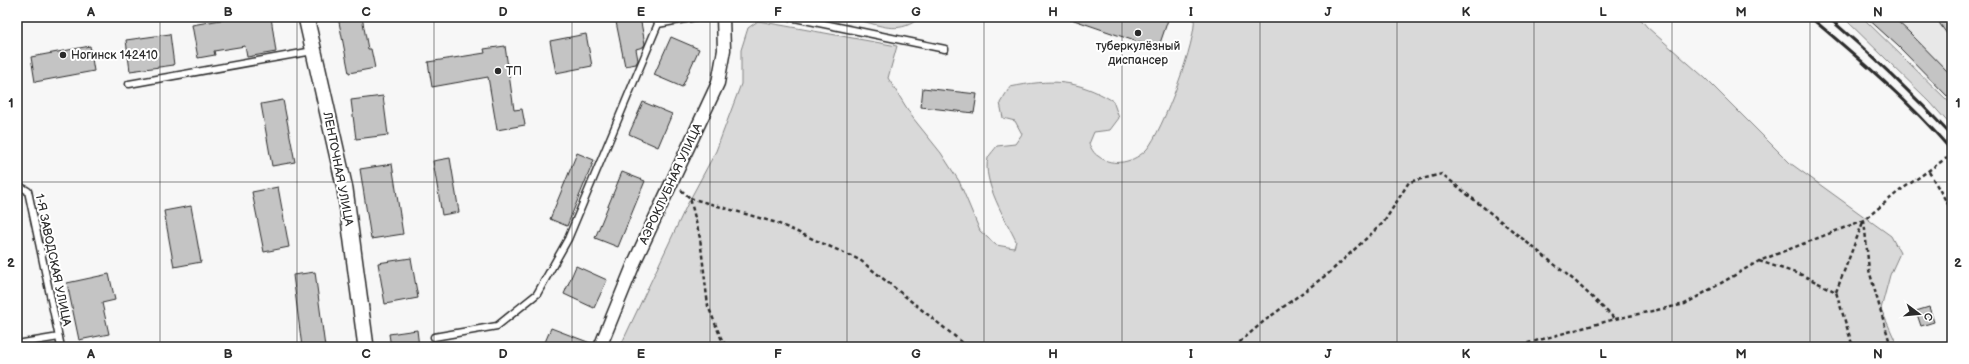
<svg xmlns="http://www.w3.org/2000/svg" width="1969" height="364" viewBox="0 0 1969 364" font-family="'Balsamiq Sans',sans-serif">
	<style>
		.built { fill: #e8e8e8 }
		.green { fill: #d9d9d9; stroke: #828282 }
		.building { fill: #c4c4c4; stroke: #2b2b2b }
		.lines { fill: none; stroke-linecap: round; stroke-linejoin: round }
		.service-casing { stroke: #2b2b2b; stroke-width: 9 }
		.minor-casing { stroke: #2b2b2b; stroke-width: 15 }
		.tertiary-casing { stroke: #2b2b2b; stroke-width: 18 }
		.path { stroke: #2b2b2b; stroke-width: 2.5; stroke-dasharray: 4 3; stroke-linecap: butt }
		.service { stroke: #fff; stroke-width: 6 }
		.minor { stroke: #fff; stroke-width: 12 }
		.tertiary { stroke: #fff; stroke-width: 15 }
		.rail { stroke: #2b2b2b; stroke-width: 3 }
		.grid { fill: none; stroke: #2b2b2b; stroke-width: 1; stroke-opacity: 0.55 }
		.poi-dot { fill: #2b2b2b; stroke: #fff; stroke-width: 1.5 }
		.labels { text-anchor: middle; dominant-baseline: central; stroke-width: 4; stroke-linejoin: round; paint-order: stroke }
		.poi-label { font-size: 12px; fill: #2b2b2b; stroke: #fff; text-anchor: start }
		.street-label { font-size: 12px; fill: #2b2b2b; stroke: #fff }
		.neatline { fill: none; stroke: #2b2b2b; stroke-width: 1.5 }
		.grid-label { font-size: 13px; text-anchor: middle; font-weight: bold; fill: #2b2b2b }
	</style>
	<rect width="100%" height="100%" fill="#f7f7f7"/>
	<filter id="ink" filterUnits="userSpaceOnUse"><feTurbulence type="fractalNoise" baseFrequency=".025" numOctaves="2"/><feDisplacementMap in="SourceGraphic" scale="8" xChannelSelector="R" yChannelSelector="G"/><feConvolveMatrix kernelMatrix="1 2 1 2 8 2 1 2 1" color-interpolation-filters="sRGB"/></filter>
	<g filter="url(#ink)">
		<path class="built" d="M 1866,17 L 1952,17 L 1952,101 L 1898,46 Z"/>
		<path class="green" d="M 863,17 L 921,17 C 900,34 885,27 862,21 Z
			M 1194,17 L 1639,17 L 1647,27 L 1705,78 L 1790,163 L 1891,236 L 1900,253 L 1890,275 L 1881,309 L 1898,347 L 620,347 L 687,205 L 716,151 L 741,84 L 741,50 L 748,28 L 758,21 L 897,46 L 888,78 L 913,118 L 941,153 L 959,181 L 980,231 L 996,245 L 1014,248 L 1016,241 C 1006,220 982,182 988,158 C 990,154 995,149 997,146 L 1015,144 L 1022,134 L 1015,121 L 1003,118 L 1000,103 L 1010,87 C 1051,79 1076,79 1113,101 L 1119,118 L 1110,130 L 1094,132 L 1089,144 C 1091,148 1094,154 1098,156 C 1113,168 1135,162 1147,149 C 1162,132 1198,38 1194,17 Z
			M 1843,17 L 1862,17 L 1950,103 L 1952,105 L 1952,127 L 1930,102 Z"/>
		<path class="building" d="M 238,17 L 271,17 L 276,52 L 247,57 L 245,46 L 214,51 L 215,55 L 198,58 L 192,25 Z
			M 338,17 L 362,17 L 368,49 L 371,49 L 375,68 L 349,73 Z
			M 615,17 L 640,17 L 645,44 L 643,47 L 636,49 L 638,60 L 636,64 L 625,66 Z
			M 1071,17 L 1169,17 L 1158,49 L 1071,19 Z
			M 1866,17 L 1893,17 L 1910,33 L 1952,76 L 1952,101 L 1898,46 Z
			M 1935,17 L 1952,17 L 1952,41 Z
			M 170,34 L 174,65 L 130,71 L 126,40 Z
			M 586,34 L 592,66 L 556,73 L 550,41 Z
			M 671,37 L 699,49 L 682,87 L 654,75 Z
			M 90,46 L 94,71 L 35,82 L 31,57 Z
			M 505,46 L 514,110 L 522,109 L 525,125 L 497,130 L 488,77 L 432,87 L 428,62 L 485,53 L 484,49 Z
			M 923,88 L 977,94 L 974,113 L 921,107 Z
			M 383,96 L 388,135 L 356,139 L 351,100 Z
			M 283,100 L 295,162 L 272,166 L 261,104 Z
			M 643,102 L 672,114 L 658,147 L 629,134 Z
			M 577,153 L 594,160 L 567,226 L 550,219 Z
			M 450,158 L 459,212 L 442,215 L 433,161 Z
			M 392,164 L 403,234 L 371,239 L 360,169 Z
			M 622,172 L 645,181 L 618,247 L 595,238 Z
			M 278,187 L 289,247 L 264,252 L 252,192 Z
			M 191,206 L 201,262 L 174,267 L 164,211 Z
			M 411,258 L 418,298 L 385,304 L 378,263 Z
			M 576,266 L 607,280 L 594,308 L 564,294 Z
			M 315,272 L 325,347 L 302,347 L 293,275 Z
			M 109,274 L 115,300 L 102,303 L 109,334 L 79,340 L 67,283 Z
			M 1929,307 L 1934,322 L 1921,326 L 1916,311 Z
			M 551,328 L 593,344 L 593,347 L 543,347 Z
			M 417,330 L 419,347 L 391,347 L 389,334 Z"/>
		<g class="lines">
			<defs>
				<path id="service" d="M 656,17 L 658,24 L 696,17
					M 790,17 L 945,49
					M 129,84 L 313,51
					M 17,182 L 18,185 L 28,191 L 61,347
					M 434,337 L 497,326 L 537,294 L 568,239 L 658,24
					M 17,344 L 59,337"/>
				<path id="minor" d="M 600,347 L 635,261 L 718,83 L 724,50 L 723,17"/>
				<path id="tertiary" d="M 306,17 L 345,189 L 366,347"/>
			</defs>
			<use href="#service" class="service-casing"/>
			<use href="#minor" class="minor-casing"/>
			<use href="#tertiary" class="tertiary-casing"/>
			<path class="path" d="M 1929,172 L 1952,211
				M 681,190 L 690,198 L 700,238 L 708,306 L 721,338 L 727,347
				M 690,198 L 777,223 L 860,260 L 968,347
				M 1864,220 L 1869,270 L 1891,347
				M 1759,261 L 1802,275 L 1836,292 L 1853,347
				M 1836,292 L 1863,222
				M 1234,347 L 1263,322 L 1329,273 L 1384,222 L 1409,182 L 1442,174 L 1575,281 L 1615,319
				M 1514,347 L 1615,319 L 1685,304 L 1759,261 L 1864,220 L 1898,192 L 1945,159 L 1952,157"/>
			<use href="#service" class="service"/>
			<use href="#minor" class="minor"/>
			<use href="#tertiary" class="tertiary"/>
			<path class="rail" d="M 1810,17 C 1860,59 1910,102 1952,151
				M 1828,17 C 1872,55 1913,94 1952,136"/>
		</g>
	</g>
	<path class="grid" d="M 160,17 L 160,347M 297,17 L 297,347M 434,17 L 434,347M 572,17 L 572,347M 710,17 L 710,347M 847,17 L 847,347M 984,17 L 984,347M 1122,17 L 1122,347M 1260,17 L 1260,347M 1397,17 L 1397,347M 1534,17 L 1534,347M 1672,17 L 1672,347M 1810,17 L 1810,347M 17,182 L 1952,182"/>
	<g class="poi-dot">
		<circle cx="1138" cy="33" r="4"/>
		<circle cx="63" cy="55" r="4"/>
		<circle cx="498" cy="71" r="4"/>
	</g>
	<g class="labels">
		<g class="poi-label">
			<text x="1138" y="46" text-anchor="middle">туберкулёзный<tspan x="1138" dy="14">диспансер</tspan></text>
			<text x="71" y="55">Ногинск 142410</text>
			<text x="506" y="71">ТП</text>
		</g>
		<g class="street-label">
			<text transform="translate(338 169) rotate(79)">ЛЕНТОЧНАЯ УЛИЦА</text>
			<text transform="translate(671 184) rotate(-65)">АЭРОКЛУБНАЯ УЛИЦА</text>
			<text transform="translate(53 260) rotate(78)">1-Я ЗАВОДСКАЯ УЛИЦА</text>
		</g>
	</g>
	<rect width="1969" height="364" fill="none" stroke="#fff" stroke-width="44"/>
	<g transform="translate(1919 314) rotate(106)" stroke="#ffffff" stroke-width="3" paint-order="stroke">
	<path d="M0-3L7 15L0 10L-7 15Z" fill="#2b2b2b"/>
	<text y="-6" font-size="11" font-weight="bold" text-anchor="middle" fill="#2b2b2b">С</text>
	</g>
	<rect x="22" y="22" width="1925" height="320" class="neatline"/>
	<g class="grid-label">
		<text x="91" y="16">A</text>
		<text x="228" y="16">B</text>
		<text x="366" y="16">C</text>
		<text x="503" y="16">D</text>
		<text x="641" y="16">E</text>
		<text x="778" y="16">F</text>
		<text x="916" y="16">G</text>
		<text x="1053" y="16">H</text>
		<text x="1191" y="16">I</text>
		<text x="1328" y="16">J</text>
		<text x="1466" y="16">K</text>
		<text x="1603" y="16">L</text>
		<text x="1741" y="16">M</text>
		<text x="1878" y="16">N</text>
		<text x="11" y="107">1</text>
		<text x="1958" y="107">1</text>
		<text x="11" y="267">2</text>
		<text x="1958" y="267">2</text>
		<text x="91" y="358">A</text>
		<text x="228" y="358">B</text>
		<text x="366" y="358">C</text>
		<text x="503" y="358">D</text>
		<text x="641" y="358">E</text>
		<text x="778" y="358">F</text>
		<text x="916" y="358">G</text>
		<text x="1053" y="358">H</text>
		<text x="1191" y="358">I</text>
		<text x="1328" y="358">J</text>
		<text x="1466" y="358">K</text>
		<text x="1603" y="358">L</text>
		<text x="1741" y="358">M</text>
		<text x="1878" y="358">N</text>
	</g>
</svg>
